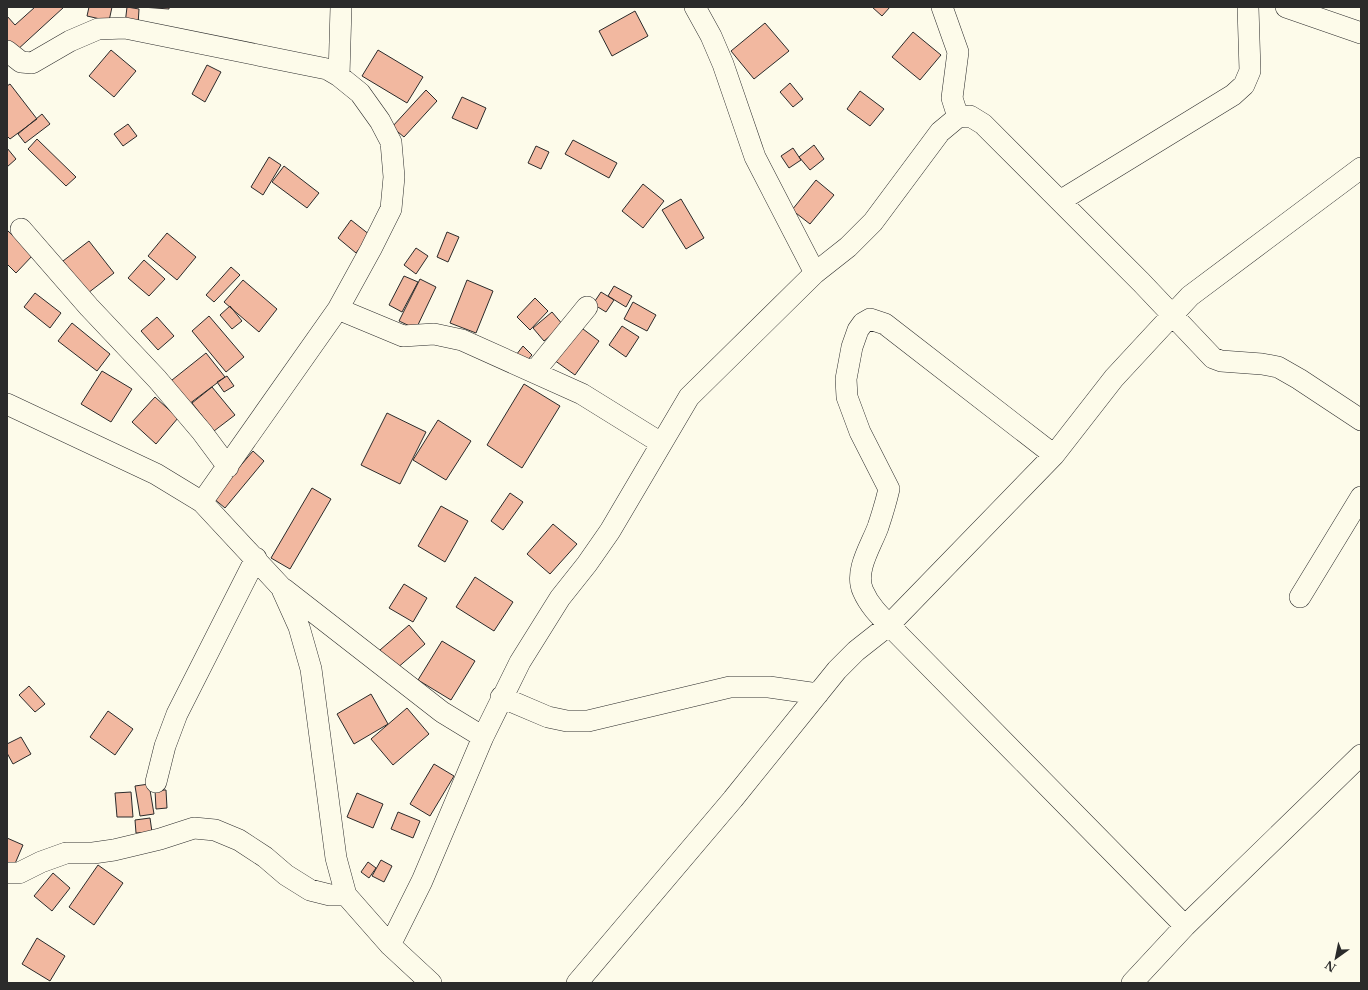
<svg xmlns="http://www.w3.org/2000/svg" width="1368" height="990" viewBox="0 0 1368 990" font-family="'Libre Baskerville',serif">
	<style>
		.building { fill: #f2b8a0; stroke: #2b2b2b }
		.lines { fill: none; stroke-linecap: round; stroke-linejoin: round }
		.street-casing { stroke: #2b2b2b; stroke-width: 22 }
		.street { stroke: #fdfbea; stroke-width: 21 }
	</style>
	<rect width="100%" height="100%" fill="#fdfbea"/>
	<path class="building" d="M 35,7 L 64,7 L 16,51 L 7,42 L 7,16 L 15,25 Z
		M 89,7 L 112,7 L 109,21 L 87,16 Z
		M 127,7 L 139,9 L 138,25 L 125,24 Z
		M 142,7 L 169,7 L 169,9 Z
		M 872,7 L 890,7 L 882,16 Z
		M 635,11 L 648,36 L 612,56 L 599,31 Z
		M 765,23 L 789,51 L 754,79 L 731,51 Z
		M 913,32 L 941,55 L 920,80 L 892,57 Z
		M 111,50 L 136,71 L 114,97 L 89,76 Z
		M 378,50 L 423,77 L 407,103 L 362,76 Z
		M 207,65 L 221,72 L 205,102 L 192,94 Z
		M 790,83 L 803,99 L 793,107 L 780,92 Z
		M 10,84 L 37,119 L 10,139 L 7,136 L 7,86 Z
		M 426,90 L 437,101 L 404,137 L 392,127 Z
		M 860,91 L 884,109 L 870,126 L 847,109 Z
		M 462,97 L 486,108 L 477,129 L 452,118 Z
		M 42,114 L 50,124 L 25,143 L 18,134 Z
		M 128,124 L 137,136 L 123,146 L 114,134 Z
		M 37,139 L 76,177 L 66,186 L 28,149 Z
		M 573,140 L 617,163 L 609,178 L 565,154 Z
		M 814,145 L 824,159 L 810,170 L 799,157 Z
		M 536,146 L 549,152 L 541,169 L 528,163 Z
		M 7,148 L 16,159 L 7,167 Z
		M 793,148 L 801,160 L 789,168 L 781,156 Z
		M 269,157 L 281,165 L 263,195 L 251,187 Z
		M 284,166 L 319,193 L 307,208 L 272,182 Z
		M 816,180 L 834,195 L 810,224 L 792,210 Z
		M 643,184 L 664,201 L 643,228 L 622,211 Z
		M 681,199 L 704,238 L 686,249 L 662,210 Z
		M 351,220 L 370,235 L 356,253 L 338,238 Z
		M 7,230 L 33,255 L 16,273 L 7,264 Z
		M 447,232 L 459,237 L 448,262 L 437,257 Z
		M 167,233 L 196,257 L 177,280 L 148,256 Z
		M 89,241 L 114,273 L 88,293 L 63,261 Z
		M 416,248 L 428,256 L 416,274 L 404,265 Z
		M 144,260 L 165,279 L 149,296 L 128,278 Z
		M 231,267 L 240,275 L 214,302 L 206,295 Z
		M 404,276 L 418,282 L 402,312 L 389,305 Z
		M 420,279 L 436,287 L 416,329 L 399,321 Z
		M 243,280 L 277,309 L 259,332 L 224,302 Z
		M 467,280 L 493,291 L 476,333 L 450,323 Z
		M 614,286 L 632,296 L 626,307 L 608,296 Z
		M 601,292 L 614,300 L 606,312 L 593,304 Z
		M 35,293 L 61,313 L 50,328 L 24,307 Z
		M 535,298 L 548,311 L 530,330 L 517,317 Z
		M 633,302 L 656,315 L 647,331 L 624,319 Z
		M 230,306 L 242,321 L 232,329 L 220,315 Z
		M 552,312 L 563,325 L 544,341 L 533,328 Z
		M 209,316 L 244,357 L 226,372 L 192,331 Z
		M 157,317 L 174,336 L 158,350 L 141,331 Z
		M 72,323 L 110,354 L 97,371 L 58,341 Z
		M 579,326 L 599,341 L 575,375 L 554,360 Z
		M 622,326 L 639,337 L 626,357 L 609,345 Z
		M 523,346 L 532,355 L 525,363 L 516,355 Z
		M 206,353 L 225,377 L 185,407 L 167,384 Z
		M 102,371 L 132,389 L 111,422 L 81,404 Z
		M 227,376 L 234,386 L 224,392 L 217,382 Z
		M 524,384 L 560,406 L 522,468 L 487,445 Z
		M 212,387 L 235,415 L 214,431 L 192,403 Z
		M 155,397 L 178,418 L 156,444 L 132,422 Z
		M 387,413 L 426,432 L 400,484 L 361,465 Z
		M 438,420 L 471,441 L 446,480 L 413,460 Z
		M 253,451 L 264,461 L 225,508 L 213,498 Z
		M 312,488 L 331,499 L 290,569 L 271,558 Z
		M 510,493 L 523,502 L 503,530 L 491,521 Z
		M 441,506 L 468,521 L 445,562 L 418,546 Z
		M 553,524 L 577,544 L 550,574 L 527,554 Z
		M 475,577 L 513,602 L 494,631 L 456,607 Z
		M 404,584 L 427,598 L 413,622 L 389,608 Z
		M 409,625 L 425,644 L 396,669 L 380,650 Z
		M 442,641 L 475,661 L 451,700 L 418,680 Z
		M 29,686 L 45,704 L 35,712 L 19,695 Z
		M 371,694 L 388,724 L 354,744 L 337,714 Z
		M 407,708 L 429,734 L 393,765 L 371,739 Z
		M 108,711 L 133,729 L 115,755 L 90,737 Z
		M 21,737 L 31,754 L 13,764 L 7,753 L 7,744 Z
		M 434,764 L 454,776 L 430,816 L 410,804 Z
		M 149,784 L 154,814 L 140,816 L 135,786 Z
		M 155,790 L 166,790 L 167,808 L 156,809 Z
		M 131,792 L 133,817 L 117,817 L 115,793 Z
		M 357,793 L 383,804 L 373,828 L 347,817 Z
		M 398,812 L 420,821 L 413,838 L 391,829 Z
		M 150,818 L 152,832 L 136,833 L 135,820 Z
		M 7,838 L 23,845 L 14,866 L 7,863 Z
		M 381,860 L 392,866 L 384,882 L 372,876 Z
		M 368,862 L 376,868 L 369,878 L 361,872 Z
		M 98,865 L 123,883 L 94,925 L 69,907 Z
		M 53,873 L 70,888 L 52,911 L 34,896 Z
		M 37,938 L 65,956 L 50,981 L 22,964 Z"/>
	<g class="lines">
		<defs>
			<path id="street" d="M 695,7 L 711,36 L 723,64 L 755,157 L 815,273
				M 942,7 L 958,52 L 952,98 L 958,117
				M 1286,7 L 1361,33
				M 7,51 L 21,62 L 32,63 L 70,41 L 98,29 L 125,28 L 327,69 L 339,76 L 360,93 L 380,121 L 391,142 L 394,177 L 391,209 L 371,249 L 338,309 L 202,502
				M 339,76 L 341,7
				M 1060,201 L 1233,95 L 1244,85 L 1250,71 L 1248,7
				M 21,229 L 89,307 L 157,379 L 202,432 L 228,467
				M 338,309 L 403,336 L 434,334 L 462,340 L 582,394 L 661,443
				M 534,372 L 587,307
				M 7,404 L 156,474 L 202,502 L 281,587 L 299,627 L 311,669 L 336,858 L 346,895 L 390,945 L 431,983
				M 1054,455 L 885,324 L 870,319 L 863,323 L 858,330 L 852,347 L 846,379 L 847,397 L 860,432 L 889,489 C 886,502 882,515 878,527 C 871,546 854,571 863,591 C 869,605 879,615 889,625 L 1185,926
				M 284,589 L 442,712 L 483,737
				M 1300,597 L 1361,497
				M 501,697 L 548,717 L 567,721 L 588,721 L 730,687 L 769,687 L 818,694
				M 156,782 L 165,746 L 177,714 L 256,558
				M 7,873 L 19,873 L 41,862 L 66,853 L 93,853 L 114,850 L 160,839 L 194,828 L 215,830 L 239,840 L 265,857 L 286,875 L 310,890 L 330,895 L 346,895
				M 390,945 L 422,881 L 483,737 L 520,662 L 560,598 L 587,564 L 610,531 L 689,397 L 815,273 L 848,247 L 873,222 L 940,132 L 958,117 L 970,116 L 983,124 L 1141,282 L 1213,358 L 1221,361 L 1262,364 L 1278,367 L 1299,379 L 1361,420
				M 577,983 L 733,799 L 837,670 L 856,651 L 889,625 L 1054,455 L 1114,378 L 1190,296 L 1361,168
				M 1132,983 L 1185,926 L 1361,755"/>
		</defs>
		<use href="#street" class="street-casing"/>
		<use href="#street" class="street"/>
	</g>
	<rect width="1368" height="990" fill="none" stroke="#2b2b2b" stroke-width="16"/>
	<g transform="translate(1336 958) rotate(213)" stroke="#fdfbea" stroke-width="3" paint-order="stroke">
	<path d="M0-3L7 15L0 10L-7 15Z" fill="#2b2b2b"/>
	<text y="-6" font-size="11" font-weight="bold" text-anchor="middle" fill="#2b2b2b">N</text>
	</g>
</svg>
